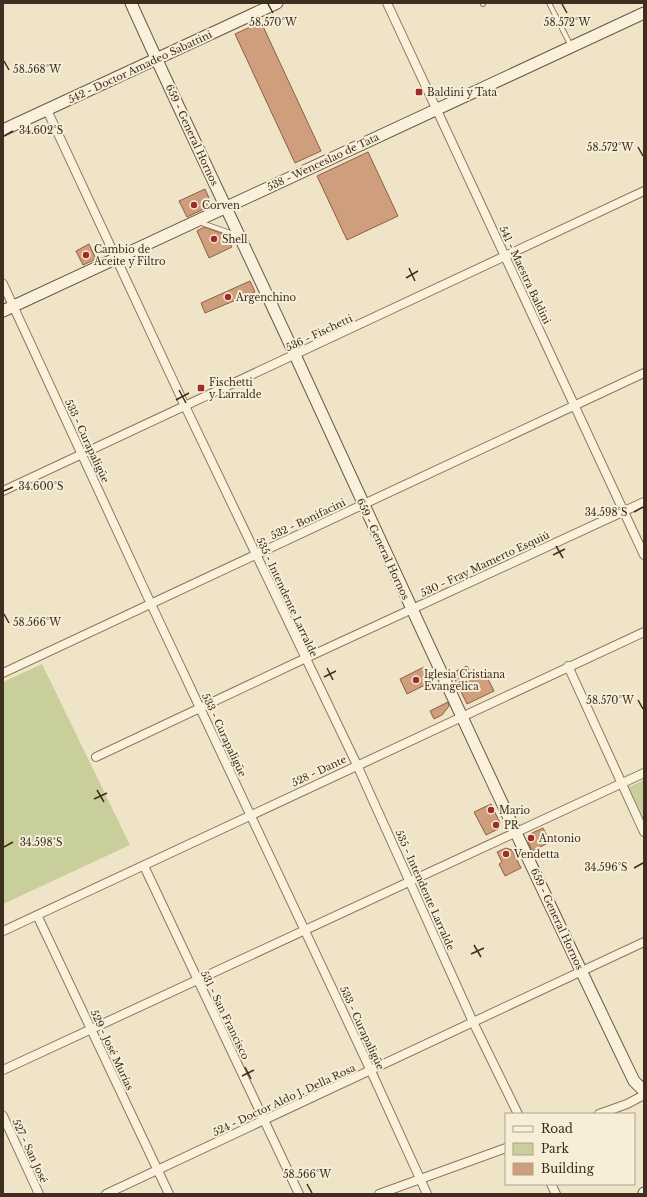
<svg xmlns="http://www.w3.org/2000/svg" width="647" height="1197" viewBox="0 0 647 1197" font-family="'Libre Baskerville',serif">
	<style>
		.green { fill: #c9cf9b }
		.building { fill: #cf9f7d; stroke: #8d5f41 }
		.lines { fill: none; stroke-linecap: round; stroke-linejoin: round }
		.lane-casing { stroke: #8d765c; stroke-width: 6 }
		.street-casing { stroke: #8d765c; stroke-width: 10 }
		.secondary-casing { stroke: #6f573f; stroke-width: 13 }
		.lane { stroke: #faf1dc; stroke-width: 4 }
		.street { stroke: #faf1dc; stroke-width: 8 }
		.secondary { stroke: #faf1dc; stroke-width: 11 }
		.ticks { fill: none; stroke: #3d2e20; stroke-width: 1.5 }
		.poi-dot { fill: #9e2a2b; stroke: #f7eed8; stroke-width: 1.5 }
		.labels { text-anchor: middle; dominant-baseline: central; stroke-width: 4; stroke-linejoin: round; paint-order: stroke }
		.street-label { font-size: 10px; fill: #3d2e20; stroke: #f7eed8 }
		.poi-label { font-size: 10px; fill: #3d2e20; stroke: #f7eed8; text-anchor: start }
		.ticks-label { font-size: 10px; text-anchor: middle; fill: #3d2e20; stroke: #f7eed8; stroke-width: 4; stroke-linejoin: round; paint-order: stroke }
	</style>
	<rect width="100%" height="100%" fill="#f0e4c8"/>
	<path class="green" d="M 42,664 L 130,845 L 3,904 L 3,682 Z
		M 644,780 L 644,818 L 629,787 Z"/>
	<path class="building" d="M 261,22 L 321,151 L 295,163 L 235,34 Z
		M 368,152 L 398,216 L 347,240 L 317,176 Z
		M 205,189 L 210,200 L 206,208 L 187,217 L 179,201 Z
		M 204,227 L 226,235 L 232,247 L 209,258 L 197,231 Z
		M 89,244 L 96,259 L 83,265 L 76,251 Z
		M 250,281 L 255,292 L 205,313 L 201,303 Z
		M 467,666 L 473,678 L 485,673 L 494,691 L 467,704 L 452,673 Z
		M 424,667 L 431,682 L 407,694 L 400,679 Z
		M 448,702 L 449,706 L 442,715 L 434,719 L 430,711 Z
		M 491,804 L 500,823 L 498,829 L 486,835 L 474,812 Z
		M 543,828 L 550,842 L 532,851 L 527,839 L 530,834 Z
		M 506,848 L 512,850 L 521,868 L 505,876 L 499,864 L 502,862 L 497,852 Z"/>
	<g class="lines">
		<defs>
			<path id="lane" d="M 483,3 L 483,4
				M 549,3 L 571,46
				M 199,222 L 236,235"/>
			<path id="street" d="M 387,3 L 644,555
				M 47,110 L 185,406 L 357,765 L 473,1022 L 518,1114
				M 3,284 L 151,604 L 371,1071 L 427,1194
				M 3,491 L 644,191
				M 568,666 L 644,832
				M 3,673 L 644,373
				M 96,757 L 306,658 L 644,502
				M 144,866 L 299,1194
				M 37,915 L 169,1194
				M 3,931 L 644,632
				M 3,1070 L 644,773
				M 599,1114 L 627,1104 L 644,1095
				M 3,1116 L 39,1194
				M 551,1184 L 556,1194
				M 106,1194 L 644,942
				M 379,1194 L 506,1148"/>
			<path id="secondary" d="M 131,3 C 184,121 241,238 295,355 C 407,598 518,841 634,1081 L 644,1091
				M 3,130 L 277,3
				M 3,311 L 644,13
				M 644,1194 L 644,1193"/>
		</defs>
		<use href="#lane" class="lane-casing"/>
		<use href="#street" class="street-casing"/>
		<use href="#secondary" class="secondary-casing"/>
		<use href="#lane" class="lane"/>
		<use href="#street" class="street"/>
		<use href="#secondary" class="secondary"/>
	</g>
	<path class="ticks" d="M 268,4 L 273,13M 562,4 L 567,13M 4,61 L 9,70M 4,136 L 13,131M 638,147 L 643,156M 409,268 L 415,281M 406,278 L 418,271M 179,390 L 186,403M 176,400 L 189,393M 4,491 L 13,487M 634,512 L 643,507M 556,546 L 563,558M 553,555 L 565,549M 4,614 L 9,623M 327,668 L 333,680M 324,677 L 336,671M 638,700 L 643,709M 97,790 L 104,802M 94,799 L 107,793M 4,847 L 13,842M 634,868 L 643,863M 474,945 L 481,957M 471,954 L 484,948M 245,1067 L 251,1079M 242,1076 L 254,1070M 307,1184 L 312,1193"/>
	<g class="poi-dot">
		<rect x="415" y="88" width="8" height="8" rx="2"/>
		<circle cx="194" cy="205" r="4"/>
		<circle cx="214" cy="239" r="4"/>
		<circle cx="86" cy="255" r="4"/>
		<circle cx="228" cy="297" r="4"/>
		<rect x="197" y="384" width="8" height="8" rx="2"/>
		<circle cx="416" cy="680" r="4"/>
		<circle cx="491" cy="810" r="4"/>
		<circle cx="496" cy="825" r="4"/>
		<circle cx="531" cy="838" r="4"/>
		<circle cx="506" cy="854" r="4"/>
	</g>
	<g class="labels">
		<g class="street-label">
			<text transform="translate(140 67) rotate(-25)">542 - Doctor Amadeo Sabattini</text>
			<text transform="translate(192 135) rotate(65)">659 - General Hornos</text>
			<text transform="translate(323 162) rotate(-25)">538 - Wenceslao de Tata</text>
			<text transform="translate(525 275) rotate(65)">541 - Maestra Baldini</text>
			<text transform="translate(319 333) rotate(-25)">536 - Fischetti</text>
			<text transform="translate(87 441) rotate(65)">533 - Curapaligüe</text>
			<text transform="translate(308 519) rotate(-25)">532 - Bonifacini</text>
			<text transform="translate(383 549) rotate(65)">659 - General Hornos</text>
			<text transform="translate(485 564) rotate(-25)">530 - Fray Mamerto Esquiú</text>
			<text transform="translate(287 597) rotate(65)">535 - Intendente Larralde</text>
			<text transform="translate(224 735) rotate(65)">533 - Curapaligüe</text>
			<text transform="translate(319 771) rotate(-25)">528 - Dante</text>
			<text transform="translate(425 890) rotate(66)">535 - Intendente Larralde</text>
			<text transform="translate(557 919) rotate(65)">659 - General Hornos</text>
			<text transform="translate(225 1015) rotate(64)">531 - San Francisco</text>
			<text transform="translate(362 1028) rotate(65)">533 - Curapaligüe</text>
			<text transform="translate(112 1050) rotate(65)">529 - José Murías</text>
			<text transform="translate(284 1100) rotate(-25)">524 - Doctor Aldo J. Della Rosa</text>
			<text transform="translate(30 1151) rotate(65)">527 - San José</text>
		</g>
		<g class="poi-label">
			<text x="427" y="92">Baldini y Tata</text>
			<text x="202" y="205">Corven</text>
			<text x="222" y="239">Shell</text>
			<text x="94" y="249">Cambio de<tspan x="94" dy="12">Aceite y Filtro</tspan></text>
			<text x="236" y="297">Argenchino</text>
			<text x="209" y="382">Fischetti<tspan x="209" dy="12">y Larralde</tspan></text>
			<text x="424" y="674">Iglesia Cristiana<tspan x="424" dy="12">Evangélica</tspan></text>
			<text x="499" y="810">Mario</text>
			<text x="504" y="825">PR</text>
			<text x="539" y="838">Antonio</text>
			<text x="514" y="854">Vendetta</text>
		</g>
	</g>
	<g class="ticks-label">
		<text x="273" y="26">58.570°W</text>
		<text x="567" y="26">58.572°W</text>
		<text x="37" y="73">58.568°W</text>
		<text x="41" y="134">34.602°S</text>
		<text x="610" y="151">58.572°W</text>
		<text x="41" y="490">34.600°S</text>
		<text x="606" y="516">34.598°S</text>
		<text x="37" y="626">58.566°W</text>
		<text x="610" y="704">58.570°W</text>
		<text x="41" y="846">34.598°S</text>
		<text x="606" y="871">34.596°S</text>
		<text x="307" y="1178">58.566°W</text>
	</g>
	<rect width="647" height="1197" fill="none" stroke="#3d2e20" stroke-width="8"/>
	<rect x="505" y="1113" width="130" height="72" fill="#f7eed8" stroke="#ada18e"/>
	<rect x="513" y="1126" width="20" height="6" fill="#faf1dc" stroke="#ada18e"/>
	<text x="541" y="1133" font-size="12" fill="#3d2e20">Road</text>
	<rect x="513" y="1143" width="20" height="12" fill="#c9cf9b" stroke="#ada18e"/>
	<text x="541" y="1153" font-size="12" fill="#3d2e20">Park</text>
	<rect x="513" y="1163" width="20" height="12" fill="#cf9f7d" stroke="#ada18e"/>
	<text x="541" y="1173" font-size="12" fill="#3d2e20">Building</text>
</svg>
